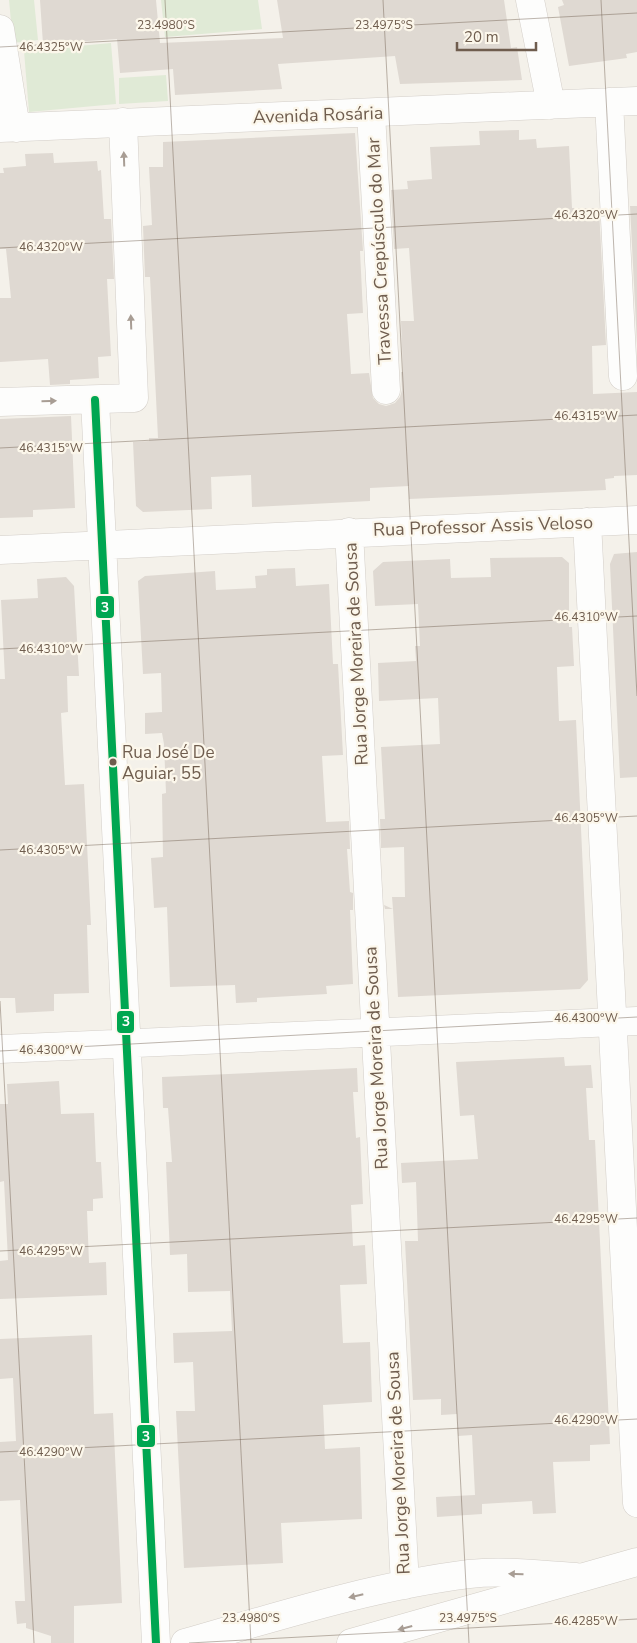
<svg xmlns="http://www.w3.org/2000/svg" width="637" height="1643" viewBox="0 0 637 1643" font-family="'Nunito Sans',sans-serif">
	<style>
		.green { fill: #e0ead6 }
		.building { fill: #dfd9d2 }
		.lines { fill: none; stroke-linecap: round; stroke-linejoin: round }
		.street-casing { stroke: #d3cec8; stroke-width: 29 }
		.secondary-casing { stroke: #d2cdc5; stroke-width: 29 }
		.street { stroke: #fdfdfc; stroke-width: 28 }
		.secondary { stroke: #fdfdfc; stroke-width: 28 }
		.bus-1-casing { stroke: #fcf7eb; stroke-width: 11 }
		.bus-1 { stroke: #00a651; stroke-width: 8 }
		.oneway { fill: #a89d94 }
		.ticks { fill: none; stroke: #6f5d4e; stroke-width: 1; stroke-opacity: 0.45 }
		.bus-dot { fill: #6f5d4e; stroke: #fcf7eb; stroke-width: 2 }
		.labels { text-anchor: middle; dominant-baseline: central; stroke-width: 4.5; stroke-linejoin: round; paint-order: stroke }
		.bus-label { font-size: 17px; fill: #6f5d4e; stroke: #fcf7eb; text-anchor: start }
		.street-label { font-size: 18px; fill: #6f5d4e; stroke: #fcf7eb }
		.ticks-label { font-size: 12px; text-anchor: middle; fill: #6f5d4e; stroke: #fcf7eb; stroke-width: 4.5; stroke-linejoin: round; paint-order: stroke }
		.line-badge { stroke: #fcf7eb; stroke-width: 2 }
		.badge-label { font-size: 14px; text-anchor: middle; font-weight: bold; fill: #fff }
	</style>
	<rect width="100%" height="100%" fill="#f4f1ea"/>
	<path class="green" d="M 9,0 L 34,0 L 38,40 L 13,43 Z
		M 161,0 L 258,0 L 262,29 L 165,37 Z
		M 111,43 L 116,104 L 29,112 L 24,51 Z
		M 166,75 L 168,101 L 119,104 L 119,78 Z"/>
	<path class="building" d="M 40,0 L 156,0 L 160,43 L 283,38 L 277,0 L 504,0 L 511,48 L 517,47 L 522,80 L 400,84 L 395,56 L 278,64 L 282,89 L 175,95 L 173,69 L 120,73 L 117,39 L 43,44 Z
		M 562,0 L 637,0 L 637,52 L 626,54 L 627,58 L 569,66 L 558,7 L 564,5 Z
		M 519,130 L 519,140 L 536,139 L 537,148 L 569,146 L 572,208 L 599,208 L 606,345 L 592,346 L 593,394 L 637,392 L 637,475 L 614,476 L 614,478 L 605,479 L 606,490 L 409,499 L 409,486 L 370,488 L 370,501 L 252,507 L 251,475 L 211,477 L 212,509 L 143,512 L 136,506 L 133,442 L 149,441 L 149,438 L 158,438 L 150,277 L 145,277 L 143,226 L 152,225 L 149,167 L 163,167 L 163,142 L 355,133 L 363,251 L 360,251 L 363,313 L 347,314 L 351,374 L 369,373 L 373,398 L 379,404 L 386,406 L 395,403 L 400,397 L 402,390 L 401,372 L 403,372 L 401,321 L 414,321 L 409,248 L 394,249 L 391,190 L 408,189 L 407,181 L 432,179 L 430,147 L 480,145 L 479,131 Z
		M 53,153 L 54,163 L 97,161 L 98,171 L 101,170 L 104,219 L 111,219 L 114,279 L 107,279 L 111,356 L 98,357 L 99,378 L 70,380 L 70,384 L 50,385 L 48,359 L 0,362 L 0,298 L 11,298 L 6,249 L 0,249 L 0,173 L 4,173 L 3,168 L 26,166 L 25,154 Z
		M 630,206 L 637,206 L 637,344 Z
		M 71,416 L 75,508 L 33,510 L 33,517 L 0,518 L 0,419 Z
		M 637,552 L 637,777 L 620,778 L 610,564 L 614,554 Z
		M 562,557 L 569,563 L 569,627 L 572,627 L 574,666 L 557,667 L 559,721 L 576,720 L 588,980 L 580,989 L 398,997 L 393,909 L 385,909 L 384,905 L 393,909 L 392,897 L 405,897 L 404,847 L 381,848 L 380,819 L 385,819 L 381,747 L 440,744 L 438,698 L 379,701 L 378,663 L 416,661 L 415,646 L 420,646 L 418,604 L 375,606 L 373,571 L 383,562 L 450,559 L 451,578 L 491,577 L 490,558 Z
		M 295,568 L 296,586 L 329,584 L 333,664 L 338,664 L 343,755 L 322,756 L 326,822 L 349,821 L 350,849 L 347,849 L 350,892 L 353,893 L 353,910 L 350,910 L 353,984 L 326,986 L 327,994 L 257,998 L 257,1002 L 236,1003 L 235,985 L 170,987 L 167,907 L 154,908 L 151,858 L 163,857 L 162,794 L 166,793 L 164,744 L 162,733 L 145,734 L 145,713 L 162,712 L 161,673 L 143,674 L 138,581 L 145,576 L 215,571 L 216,590 L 256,588 L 255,576 L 267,575 L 267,569 Z
		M 66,577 L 74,586 L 79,676 L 67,676 L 68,712 L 61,713 L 65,785 L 84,784 L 91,925 L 87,925 L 89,993 L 54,994 L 54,1011 L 16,1013 L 15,998 L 0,998 L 0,679 L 5,679 L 1,600 L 38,598 L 37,579 Z
		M 564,1057 L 565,1066 L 591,1065 L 593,1088 L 586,1088 L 589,1140 L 595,1140 L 610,1444 L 590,1445 L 590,1461 L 553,1462 L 556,1513 L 533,1514 L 532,1501 L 482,1504 L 482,1514 L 437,1517 L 436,1497 L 475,1495 L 472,1435 L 458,1436 L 457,1414 L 441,1415 L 441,1399 L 413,1400 L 405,1241 L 418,1241 L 416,1182 L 402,1183 L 401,1163 L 478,1159 L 474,1115 L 460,1116 L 456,1062 Z
		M 357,1068 L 358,1092 L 353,1092 L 356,1138 L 360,1137 L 363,1204 L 351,1205 L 353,1246 L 365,1245 L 367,1284 L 340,1285 L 343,1343 L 370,1342 L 372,1402 L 323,1405 L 325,1449 L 360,1447 L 362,1519 L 281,1523 L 283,1563 L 184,1568 L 176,1411 L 195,1411 L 193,1362 L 174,1363 L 173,1333 L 232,1331 L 230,1291 L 188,1292 L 187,1254 L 170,1255 L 166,1162 L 172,1162 L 168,1108 L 163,1108 L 162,1077 Z
		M 59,1081 L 61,1114 L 94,1113 L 96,1162 L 101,1162 L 103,1198 L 93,1199 L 93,1211 L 87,1211 L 89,1263 L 106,1262 L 107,1295 L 0,1299 L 0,1261 L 8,1260 L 4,1181 L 0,1182 L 0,1104 L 8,1104 L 7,1084 Z
		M 92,1335 L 94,1414 L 113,1413 L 122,1603 L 74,1606 L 74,1643 L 51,1643 L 51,1636 L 26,1628 L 26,1623 L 17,1624 L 15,1601 L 25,1601 L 20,1500 L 0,1501 L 0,1442 L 16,1441 L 13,1378 L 0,1379 L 0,1339 Z"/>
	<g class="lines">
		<defs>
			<path id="street" d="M 530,0 L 551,105
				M 0,29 L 16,128
				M 609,102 L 623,376
				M 371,113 L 386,390
				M 0,128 L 637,101
				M 95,400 L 156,1643
				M 0,402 L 134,398 L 123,122
				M 587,522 L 637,1503
				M 349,532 L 405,1585
				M 0,550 L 637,520
				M 0,1049 L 637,1021
				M 185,1643 C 279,1616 373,1586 469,1574 C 504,1570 541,1575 576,1577"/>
			<path id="secondary" d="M 351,1643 L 637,1562"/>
		</defs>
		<use href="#street" class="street-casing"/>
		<use href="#secondary" class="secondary-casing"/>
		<use href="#street" class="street"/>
		<use href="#secondary" class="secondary"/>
		<defs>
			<path id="bus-1" d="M 95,400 L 156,1643"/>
		</defs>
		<use href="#bus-1" class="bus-1-casing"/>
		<use href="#bus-1" class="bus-1"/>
	</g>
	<defs><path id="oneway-solid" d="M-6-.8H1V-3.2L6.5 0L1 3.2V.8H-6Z" transform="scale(1.25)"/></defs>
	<g class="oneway">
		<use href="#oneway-solid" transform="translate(124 159) rotate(-92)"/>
		<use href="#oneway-solid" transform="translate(131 322) rotate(-92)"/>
		<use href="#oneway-solid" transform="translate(49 401) rotate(-1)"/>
		<use href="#oneway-solid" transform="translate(516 1574) rotate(-178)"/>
		<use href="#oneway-solid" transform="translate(356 1596) rotate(167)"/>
		<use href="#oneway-solid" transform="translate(405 1628) rotate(165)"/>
	</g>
	<path class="ticks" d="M 165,0 L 251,1643M 383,0 L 469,1643M 601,0 L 637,696M 0,47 L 637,13M 0,248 L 637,214M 0,448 L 637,415M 0,649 L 637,616M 0,850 L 637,816M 0,1001 L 34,1643M 0,1051 L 637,1017M 0,1251 L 637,1218M 0,1452 L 637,1419M 189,1643 L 637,1619"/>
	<circle class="bus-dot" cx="113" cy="762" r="4.5"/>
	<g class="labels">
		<g class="bus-label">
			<text x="122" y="752">Rua José De<tspan x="122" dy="21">Aguiar, 55</tspan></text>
		</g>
		<g class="street-label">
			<text transform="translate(318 115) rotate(-2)">Avenida Rosária</text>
			<text transform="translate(379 251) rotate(-93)">Travessa Crepúsculo do Mar</text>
			<text transform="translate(483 526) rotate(-2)">Rua Professor Assis Veloso</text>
			<text transform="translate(356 654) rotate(-93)">Rua Jorge Moreira de Sousa</text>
			<text transform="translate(376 1058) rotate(-93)">Rua Jorge Moreira de Sousa</text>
			<text transform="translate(398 1463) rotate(-93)">Rua Jorge Moreira de Sousa</text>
		</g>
	</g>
	<g class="ticks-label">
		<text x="166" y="29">23.4980°S</text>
		<text x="384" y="29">23.4975°S</text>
		<text x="51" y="51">46.4325°W</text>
		<text x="586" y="219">46.4320°W</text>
		<text x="51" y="251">46.4320°W</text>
		<text x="586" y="420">46.4315°W</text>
		<text x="51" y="452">46.4315°W</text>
		<text x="586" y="621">46.4310°W</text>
		<text x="51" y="653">46.4310°W</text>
		<text x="586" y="822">46.4305°W</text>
		<text x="51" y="854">46.4305°W</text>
		<text x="586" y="1022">46.4300°W</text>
		<text x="51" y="1054">46.4300°W</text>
		<text x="586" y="1223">46.4295°W</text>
		<text x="51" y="1255">46.4295°W</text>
		<text x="586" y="1424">46.4290°W</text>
		<text x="51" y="1456">46.4290°W</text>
		<text x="251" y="1622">23.4980°S</text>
		<text x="468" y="1622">23.4975°S</text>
		<text x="586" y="1625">46.4285°W</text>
	</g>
	<g class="line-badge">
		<rect x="95" y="595" width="20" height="24" rx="5" fill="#00a651"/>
		<rect x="116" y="1010" width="19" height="24" rx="5" fill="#00a651"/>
		<rect x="136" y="1424" width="20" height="24" rx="5" fill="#00a651"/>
	</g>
	<g class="badge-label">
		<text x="105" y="612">3</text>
		<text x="126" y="1026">3</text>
		<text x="146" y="1441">3</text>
	</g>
	<path d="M457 42v8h79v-8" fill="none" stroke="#6f5d4e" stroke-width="2.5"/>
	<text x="464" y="42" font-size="15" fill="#6f5d4e" stroke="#fcf7eb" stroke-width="4" paint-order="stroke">20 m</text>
</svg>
